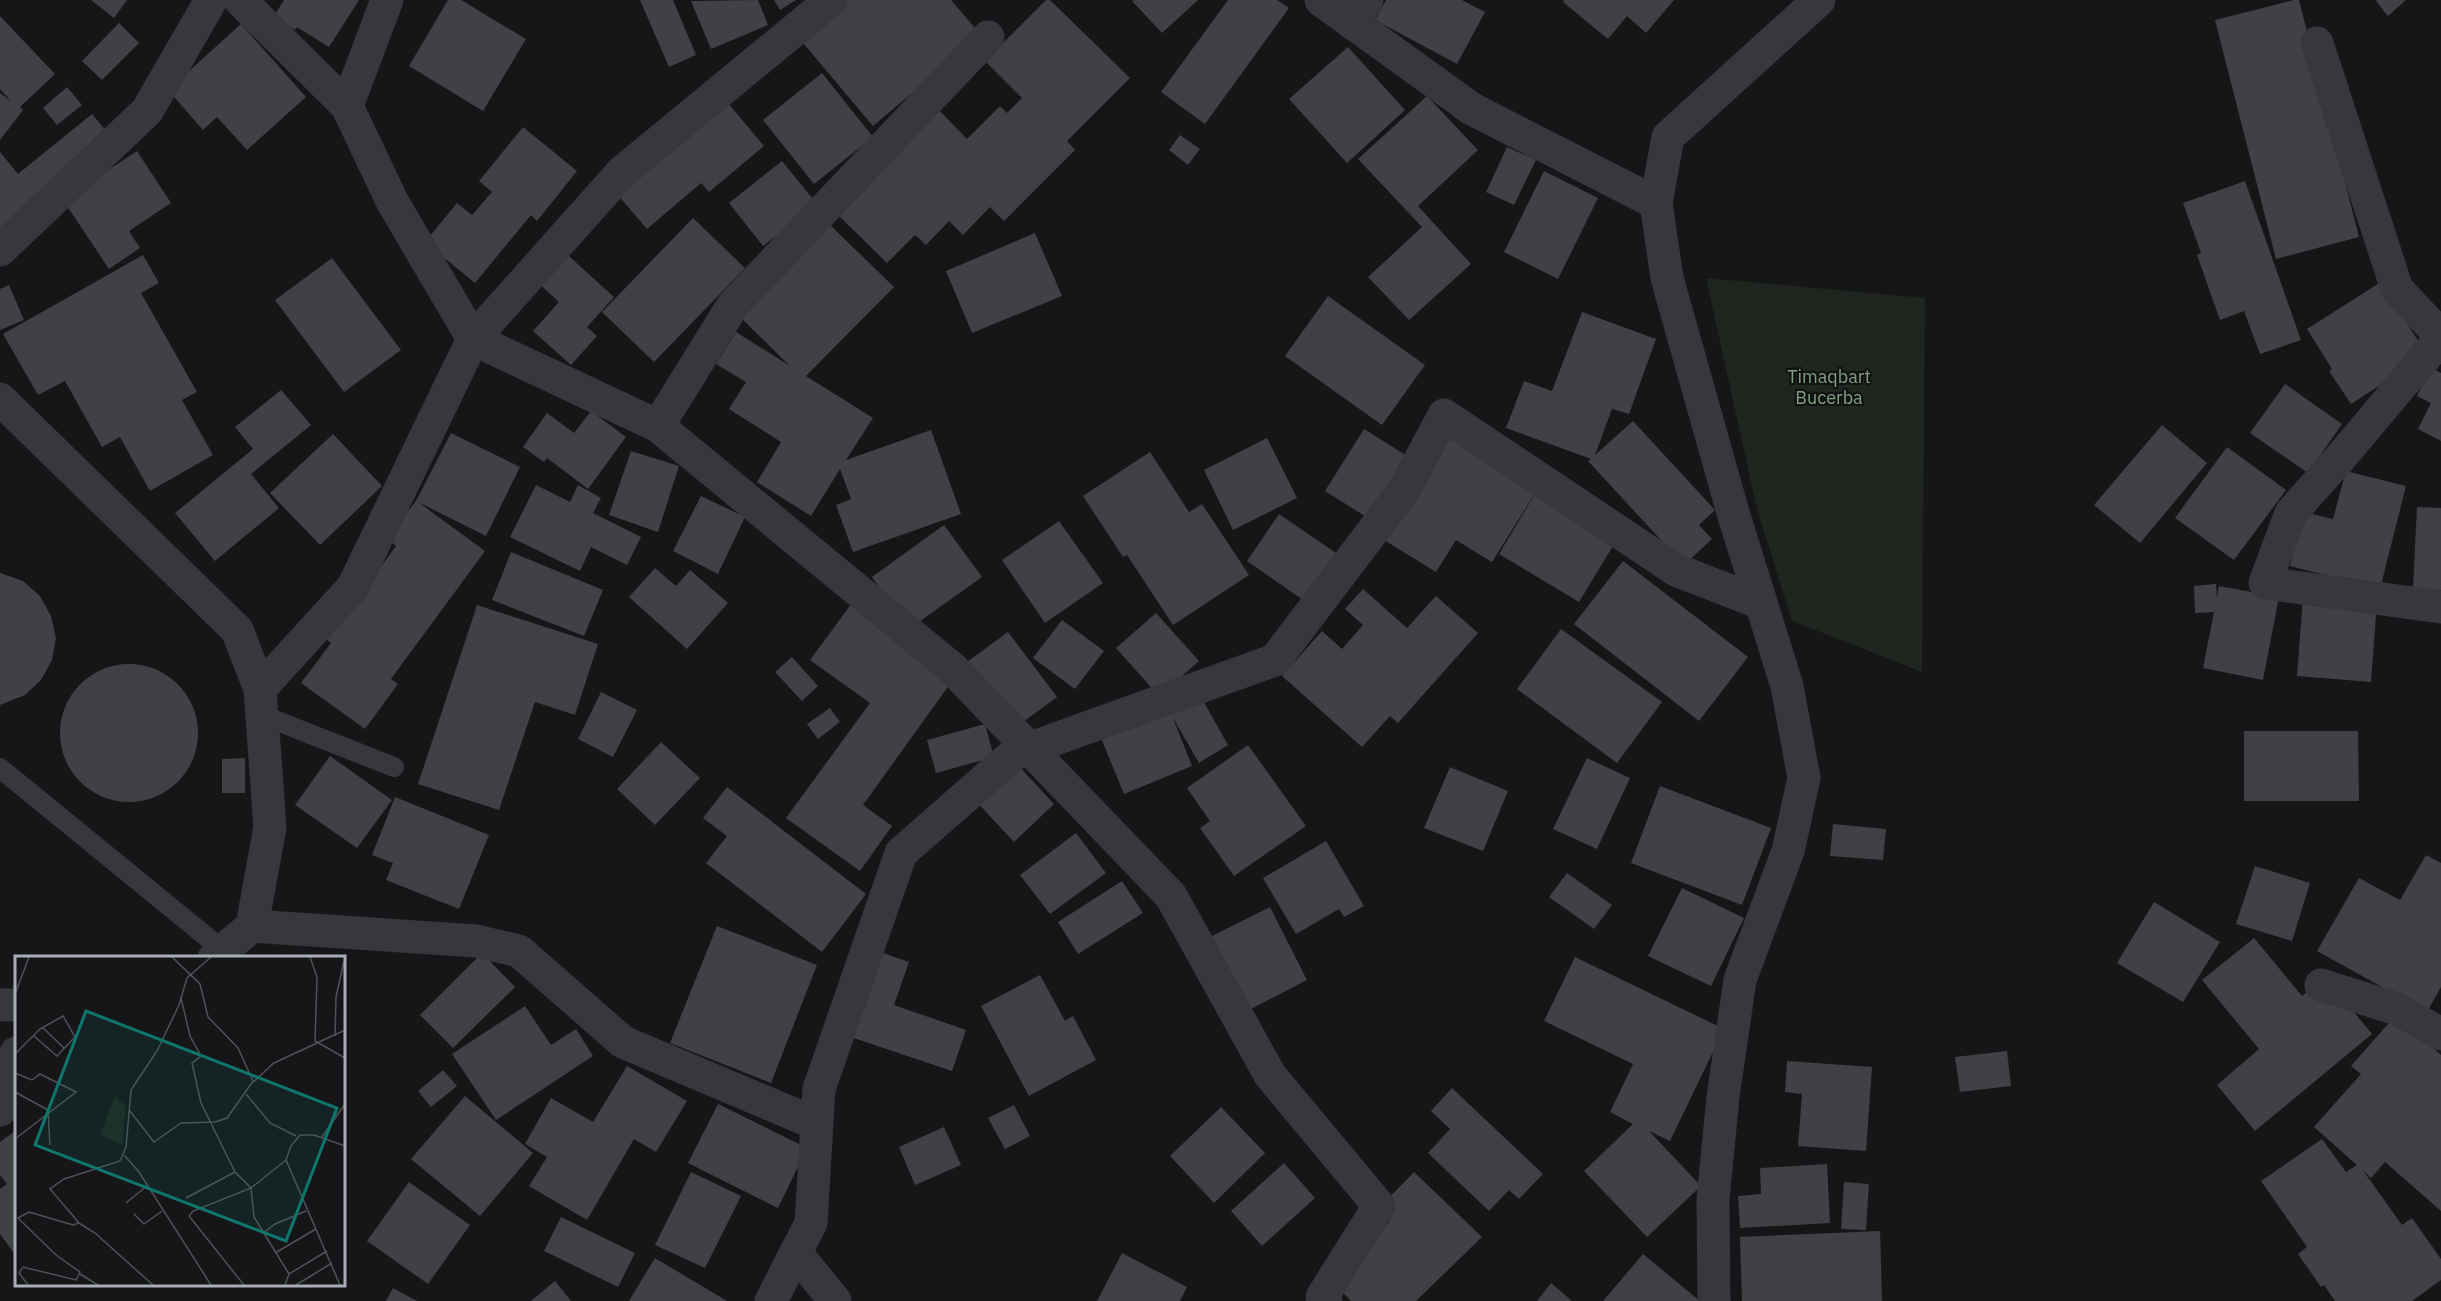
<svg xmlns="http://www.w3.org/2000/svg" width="2441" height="1301" viewBox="0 0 2441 1301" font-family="'IBM Plex Sans',sans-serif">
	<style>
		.green { fill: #1e261f }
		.building { fill: #404145 }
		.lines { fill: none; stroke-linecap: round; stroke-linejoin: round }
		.lane { stroke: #37383d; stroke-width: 20 }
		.street { stroke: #37383d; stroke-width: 33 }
		.labels { text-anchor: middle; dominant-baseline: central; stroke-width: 4.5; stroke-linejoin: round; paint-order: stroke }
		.park-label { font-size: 18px; fill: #7fa381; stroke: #111113 }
		.inset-road { fill: none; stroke: #505258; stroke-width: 1.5 }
		.view { fill: #0f766e; fill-opacity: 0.15; stroke: #0f766e; stroke-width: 3 }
		.inset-edge { fill: none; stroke: #a8adb8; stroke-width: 3 }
	</style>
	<rect width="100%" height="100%" fill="#161618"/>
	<path class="green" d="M 1706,278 L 1925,298 L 1922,672 L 1792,621 L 1757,509 Z"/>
	<path class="building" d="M 91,0 L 127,0 L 114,18 Z
		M 284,0 L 359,0 L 329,47 L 297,27 L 295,30 L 274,16 Z
		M 448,0 L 461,0 L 526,39 L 483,111 L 409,66 Z
		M 640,0 L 673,0 L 696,55 L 669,67 Z
		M 758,0 L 768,25 L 711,49 L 691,1 Z
		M 774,0 L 796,0 L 780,10 Z
		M 842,0 L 951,0 L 981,35 L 873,126 L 798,37 Z
		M 1046,0 L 1050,0 L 1130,78 L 1067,141 L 1075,150 L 1004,221 L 990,207 L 963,235 L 949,221 L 926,245 L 915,235 L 887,263 L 835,212 L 937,108 L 967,139 L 1000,106 L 1007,113 L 1022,98 L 985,61 Z
		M 1134,0 L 1198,0 L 1162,33 L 1132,1 Z
		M 1228,0 L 1277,0 L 1289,8 L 1205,124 L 1161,92 Z
		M 1386,0 L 1462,0 L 1485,12 L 1457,64 L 1375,20 Z
		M 1564,0 L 1674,0 L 1646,33 L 1627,16 L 1608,39 L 1563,2 Z
		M 2294,0 L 2299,0 L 2359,237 L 2276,259 L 2215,20 Z
		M 2377,0 L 2406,0 L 2388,16 L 2376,1 Z
		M 0,16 L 55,74 L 20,107 L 23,110 L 0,140 L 0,93 L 11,101 L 0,89 Z
		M 119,23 L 139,43 L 102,80 L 82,61 Z
		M 241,24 L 306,97 L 247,150 L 217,117 L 203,130 L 168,90 Z
		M 1348,47 L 1405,110 L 1347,163 L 1289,99 Z
		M 822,73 L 873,137 L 814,184 L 763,120 Z
		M 67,87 L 82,105 L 57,125 L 43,108 Z
		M 722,96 L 764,146 L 709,192 L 701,183 L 647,229 L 612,188 Z
		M 1427,96 L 1478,150 L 1418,206 L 1471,264 L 1409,320 L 1368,277 L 1422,227 L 1358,159 Z
		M 92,114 L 112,138 L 0,229 L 0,152 L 18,174 Z
		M 523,127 L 577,171 L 537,221 L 531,215 L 475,283 L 425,242 L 457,203 L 472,215 L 492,192 L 479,181 Z
		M 1180,135 L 1200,149 L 1188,165 L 1169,150 Z
		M 1507,147 L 1536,160 L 1514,205 L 1486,192 Z
		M 137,151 L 171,203 L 129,231 L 140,248 L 109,269 L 63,200 Z
		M 782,161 L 817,204 L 763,246 L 729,203 Z
		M 1544,171 L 1598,198 L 1558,279 L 1504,252 Z
		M 2245,181 L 2301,340 L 2260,354 L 2244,311 L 2220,320 L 2197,255 L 2201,253 L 2183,203 Z
		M 693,218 L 745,268 L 654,362 L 602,312 Z
		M 829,224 L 894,287 L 806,376 L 873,418 L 846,460 L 931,430 L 961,514 L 853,552 L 836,505 L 851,499 L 840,469 L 811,516 L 757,482 L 781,442 L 729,409 L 746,382 L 716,364 L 736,332 L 790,366 L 739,316 Z
		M 1035,233 L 1062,296 L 972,333 L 946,271 Z
		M 560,248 L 614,297 L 587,327 L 597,336 L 571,365 L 533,331 L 559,302 L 533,278 Z
		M 143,255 L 159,283 L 141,293 L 197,392 L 182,400 L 213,455 L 150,491 L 120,437 L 102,447 L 65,381 L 38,395 L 3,334 Z
		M 332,258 L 401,350 L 344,392 L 275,300 Z
		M 2381,282 L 2427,355 L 2351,404 L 2329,371 L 2332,369 L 2307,329 Z
		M 9,285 L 24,320 L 0,330 L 0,289 Z
		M 1328,296 L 1425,365 L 1382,425 L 1285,356 Z
		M 1582,312 L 1656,339 L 1629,414 L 1612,409 L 1595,455 L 1633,421 L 1715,510 L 1699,525 L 1712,539 L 1684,565 L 1588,461 L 1591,459 L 1506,428 L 1524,381 L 1552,391 Z
		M 2431,368 L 2441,373 L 2441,441 L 2418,429 L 2431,403 L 2417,396 Z
		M 2285,384 L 2342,424 L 2308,473 L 2250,433 Z
		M 281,390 L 311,425 L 251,474 L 279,508 L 215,561 L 175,513 L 253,449 L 235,427 Z
		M 591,411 L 626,437 L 588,489 L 547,458 L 544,462 L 523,447 L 547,413 L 574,433 Z
		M 2162,425 L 2207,463 L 2140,543 L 2094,505 Z
		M 1364,429 L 1407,456 L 1368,518 L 1325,491 Z
		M 451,433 L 520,467 L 486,536 L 418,502 L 485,551 L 391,679 L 398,684 L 365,729 L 301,683 L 331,643 L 315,631 L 369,583 L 396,546 L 386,539 L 416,501 Z
		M 1443,433 L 1537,490 L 1492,562 L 1456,540 L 1436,572 L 1379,537 Z
		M 333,434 L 382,486 L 320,545 L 270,493 Z
		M 1267,438 L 1297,498 L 1233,530 L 1204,470 Z
		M 2227,447 L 2286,490 L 2234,560 L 2175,518 Z
		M 631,451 L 679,466 L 658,532 L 609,515 Z
		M 1150,452 L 1189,512 L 1202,504 L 1249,575 L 1173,625 L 1127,555 L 1123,557 L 1083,496 Z
		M 2346,471 L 2406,486 L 2380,589 L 2290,566 L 2304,512 L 2333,519 Z
		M 536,485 L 570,502 L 578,485 L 601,498 L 593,513 L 641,537 L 627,565 L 591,547 L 580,571 L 510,537 Z
		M 1535,494 L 1616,541 L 1579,602 L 1499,554 Z
		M 701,496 L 745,517 L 718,574 L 673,551 Z
		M 2417,507 L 2441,508 L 2441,590 L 2413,589 Z
		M 1279,514 L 1336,553 L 1303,600 L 1247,561 Z
		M 1059,521 L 1103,583 L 1045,623 L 1002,560 Z
		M 944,525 L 982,577 L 909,629 L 872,577 Z
		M 511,552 L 603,590 L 584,636 L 492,600 Z
		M 1623,561 L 1748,657 L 1699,721 L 1574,624 Z
		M 655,568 L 676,586 L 690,570 L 728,603 L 687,649 L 629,597 Z
		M 0,573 L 23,581 L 40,596 L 51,616 L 56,638 L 52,660 L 41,680 L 25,695 L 0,705 Z
		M 2216,584 L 2217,598 L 2219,586 L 2279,597 L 2263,680 L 2203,668 L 2214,612 L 2195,613 L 2194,586 Z
		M 1363,589 L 1407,628 L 1436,596 L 1478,633 L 1398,723 L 1390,716 L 1362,747 L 1282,676 L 1322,631 L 1342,649 L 1363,625 L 1345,609 Z
		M 2303,597 L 2377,602 L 2371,682 L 2297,676 Z
		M 852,603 L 955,677 L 863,805 L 892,826 L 860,871 L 786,818 L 870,703 L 810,660 Z
		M 477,605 L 598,644 L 575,715 L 535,702 L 499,810 L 418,784 Z
		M 1156,613 L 1199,661 L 1159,696 L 1116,648 Z
		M 1062,620 L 1104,651 L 1075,689 L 1033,658 Z
		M 1561,629 L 1662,702 L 1617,763 L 1517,689 Z
		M 1008,632 L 1057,697 L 1015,728 L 967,662 Z
		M 792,657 L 818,686 L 802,701 L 775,672 Z
		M60 733a69 69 0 1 1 138 0a69 69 0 1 1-138 0Z
		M 601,692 L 637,710 L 613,757 L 578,739 Z
		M 1201,697 L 1228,745 L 1199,763 L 1173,718 L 1192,766 L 1124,794 L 1101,738 Z
		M 830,708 L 840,722 L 818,739 L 807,724 Z
		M 985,724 L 994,757 L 936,773 L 927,740 Z
		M 2244,731 L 2358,731 L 2359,801 L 2244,801 Z
		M 661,742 L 700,778 L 655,825 L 617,789 Z
		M 1248,745 L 1306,826 L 1234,876 L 1200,828 L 1210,821 L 1187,788 Z
		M 330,756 L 392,800 L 357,848 L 295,805 Z
		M 245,758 L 245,793 L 222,793 L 222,759 Z
		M 1587,758 L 1630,778 L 1597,849 L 1553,829 Z
		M 1013,760 L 1054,804 L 1014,842 L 973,798 Z
		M 1450,767 L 1508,791 L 1483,851 L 1424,828 Z
		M 1660,786 L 1771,828 L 1742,905 L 1631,863 Z
		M 727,787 L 866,894 L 822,952 L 706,863 L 727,836 L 703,818 Z
		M 395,797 L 489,835 L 459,909 L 386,880 L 393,863 L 372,855 Z
		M 1833,824 L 1886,829 L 1883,860 L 1830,856 Z
		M 1076,833 L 1106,873 L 1050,914 L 1020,875 Z
		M 1326,841 L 1364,906 L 1344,917 L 1339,909 L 1296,934 L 1263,878 Z
		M 2426,855 L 2441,863 L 2441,987 L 2427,1012 L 2317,951 L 2359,878 L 2400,900 Z
		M 2255,866 L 2310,883 L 2292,941 L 2236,924 Z
		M 1567,873 L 1612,905 L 1594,929 L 1549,897 Z
		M 1122,881 L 1143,913 L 1078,954 L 1058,922 Z
		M 1682,888 L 1744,918 L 1711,986 L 1648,956 Z
		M 2154,902 L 2220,942 L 2183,1002 L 2117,963 Z
		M 1270,907 L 1307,980 L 1249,1010 L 1212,936 Z
		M 717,926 L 817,965 L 771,1083 L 670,1043 Z
		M 2254,938 L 2302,996 L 2325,977 L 2372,1034 L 2255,1131 L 2217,1085 L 2259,1049 L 2202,980 Z
		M 871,949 L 909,962 L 894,1005 L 966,1030 L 952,1071 L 842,1034 Z
		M 482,953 L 515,987 L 453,1048 L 420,1015 Z
		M 1575,957 L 1724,1029 L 1670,1141 L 1649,1131 L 1701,1186 L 1647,1237 L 1584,1171 L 1633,1124 L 1610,1112 L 1633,1064 L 1544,1021 Z
		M 1040,975 L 1065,1021 L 1073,1016 L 1096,1060 L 1029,1096 L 981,1006 Z
		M 525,1006 L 551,1045 L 576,1029 L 593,1056 L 496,1120 L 452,1054 Z
		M 2396,1015 L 2441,1055 L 2441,1211 L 2385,1162 L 2371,1178 L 2362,1169 L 2402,1225 L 2412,1218 L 2441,1259 L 2441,1280 L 2412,1301 L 2335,1301 L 2324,1285 L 2321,1287 L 2298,1254 L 2307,1247 L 2261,1181 L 2322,1139 L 2346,1172 L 2357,1165 L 2314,1127 L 2361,1074 L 2351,1066 Z
		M 2007,1051 L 2011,1086 L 1960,1092 L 1955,1057 Z
		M 1787,1061 L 1872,1067 L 1866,1151 L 1798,1146 L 1802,1094 L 1785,1092 Z
		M 627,1066 L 687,1101 L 656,1152 L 634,1139 L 587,1220 L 529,1186 L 547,1157 L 525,1144 L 551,1098 L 593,1122 Z
		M 443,1070 L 457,1086 L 431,1107 L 418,1091 Z
		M 1452,1088 L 1543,1174 L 1519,1199 L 1509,1190 L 1489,1211 L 1428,1153 L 1450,1129 L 1431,1111 Z
		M 465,1096 L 533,1153 L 480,1216 L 411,1159 Z
		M 718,1104 L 807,1148 L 778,1208 L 688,1163 Z
		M 1014,1105 L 1030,1136 L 1005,1149 L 988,1118 Z
		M 1221,1107 L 1265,1153 L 1214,1203 L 1170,1156 Z
		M 944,1127 L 961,1165 L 915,1185 L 899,1147 Z
		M 16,1130 L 16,1256 L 0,1234 L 0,1189 L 7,1184 L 0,1175 L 0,1142 Z
		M 1284,1163 L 1315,1198 L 1262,1246 L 1231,1211 Z
		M 1827,1164 L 1830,1223 L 1740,1228 L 1738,1196 L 1761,1194 L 1760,1168 Z
		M 691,1172 L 741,1196 L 705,1268 L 655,1245 Z
		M 1414,1172 L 1482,1237 L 1416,1301 L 1351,1301 L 1332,1282 L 1390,1221 L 1378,1209 Z
		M 409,1182 L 470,1225 L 428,1284 L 367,1241 Z
		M 1844,1182 L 1869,1184 L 1866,1230 L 1841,1229 Z
		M 561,1217 L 635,1253 L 618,1287 L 544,1251 Z
		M 1880,1231 L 1882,1301 L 1742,1301 L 1740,1237 Z
		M 1122,1253 L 1187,1287 L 1180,1301 L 1097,1301 Z
		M 1643,1254 L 1700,1301 L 1603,1301 Z
		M 655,1258 L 727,1301 L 629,1301 Z
		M 555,1281 L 571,1301 L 531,1301 Z
		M 1551,1283 L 1572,1301 L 1537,1301 Z
		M 393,1288 L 417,1301 L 386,1301 Z"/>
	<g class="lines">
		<path class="lane" d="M 262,715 L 394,767
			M 0,768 L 224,951"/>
		<path class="street" d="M 240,0 L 347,106 L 392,201 L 473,339 L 353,587 L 260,689
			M 831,0 L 622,172 L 473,339 L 658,426 L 952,668 L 1171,896 L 1270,1075 L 1379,1206 L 1322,1297 L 1326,1301
			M 1321,0 L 1472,109 L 1656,203
			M 1353,24 L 1367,0
			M 2317,43 L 2397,289 L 2441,336
			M 347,106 L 387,0
			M 0,250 L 147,111 L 211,0
			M 2441,338 L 2341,457 L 2291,513 L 2265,583 L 2441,607
			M 0,399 L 237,630 L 260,689 L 270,827 L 252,926 L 214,958
			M 658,426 L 733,305 L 988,37
			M 252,926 L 476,941 L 519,951 L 623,1042 L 817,1124
			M 2321,985 L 2397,1009 L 2441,1034
			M 0,1005 L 16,1005
			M 0,1110 L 16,1053
			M 796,1253 L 835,1301
			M 771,1301 L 811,1223 L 819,1089 L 901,853 L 1014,754 L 1275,660 L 1404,490 L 1444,415 L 1676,570 L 1761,603
			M 1714,1301 L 1713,1199 L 1723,1097 L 1740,980 L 1788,851 L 1804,778 L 1787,686 L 1734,516 L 1667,278 L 1656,203 L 1668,137 L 1819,0"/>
	</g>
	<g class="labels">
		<g class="park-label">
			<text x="1829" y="376">Timaqbart<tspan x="1829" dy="21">Bucerba</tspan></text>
		</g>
	</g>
	<g transform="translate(15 956)">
		<rect width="330" height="330" fill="#161618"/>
		<path d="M 100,140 L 111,151 L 107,189 L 85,179 Z" fill="#1e261f"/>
		<path class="inset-road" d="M 157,1 L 185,28 L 193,61 L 223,92 L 238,125M 295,1 L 302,21 L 300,85 L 330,102M 0,38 L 14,1M 166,42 L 175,80 L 186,100 L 177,107 L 186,147 L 220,216 L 236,232 L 178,255 L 174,260 L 229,329M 28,72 L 49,92M 320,80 L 321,41 L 329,5M 0,98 L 25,73 L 48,60 L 60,81 L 42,100 L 19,80M 0,117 L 17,124 L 25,118 L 61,136 L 0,183M 0,136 L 33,154 L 35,189M 231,138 L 255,167 L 281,180M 114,154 L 139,186 L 166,167 L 200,166 L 212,162 L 236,128 L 259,107 L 330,74M 307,181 L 330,148M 109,199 L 124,216 L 196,329M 171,242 L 220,216M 111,247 L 133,229M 119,258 L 129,268 L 147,255M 64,267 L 80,277 L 138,329M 247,278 L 260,268 L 291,255M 260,297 L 301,273M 65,318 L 83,329M 274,318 L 312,295M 13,329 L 4,317 L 8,311 L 61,324 L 65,316 L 41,299 L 3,262 L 14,256 L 58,269 L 64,267 L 35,233 L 49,223 L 105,205 L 111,191 L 116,134 L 142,95 L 164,49 L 172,22 L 196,1M 270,329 L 274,318 L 239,261 L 236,232 L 271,204M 281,329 L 317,307M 325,329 L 271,204 L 276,190 L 285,179 L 299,179 L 330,190"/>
		<path class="view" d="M 71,55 L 322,152 L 271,285 L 20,189 Z"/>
		<rect width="330" height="330" class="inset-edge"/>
	</g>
</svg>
